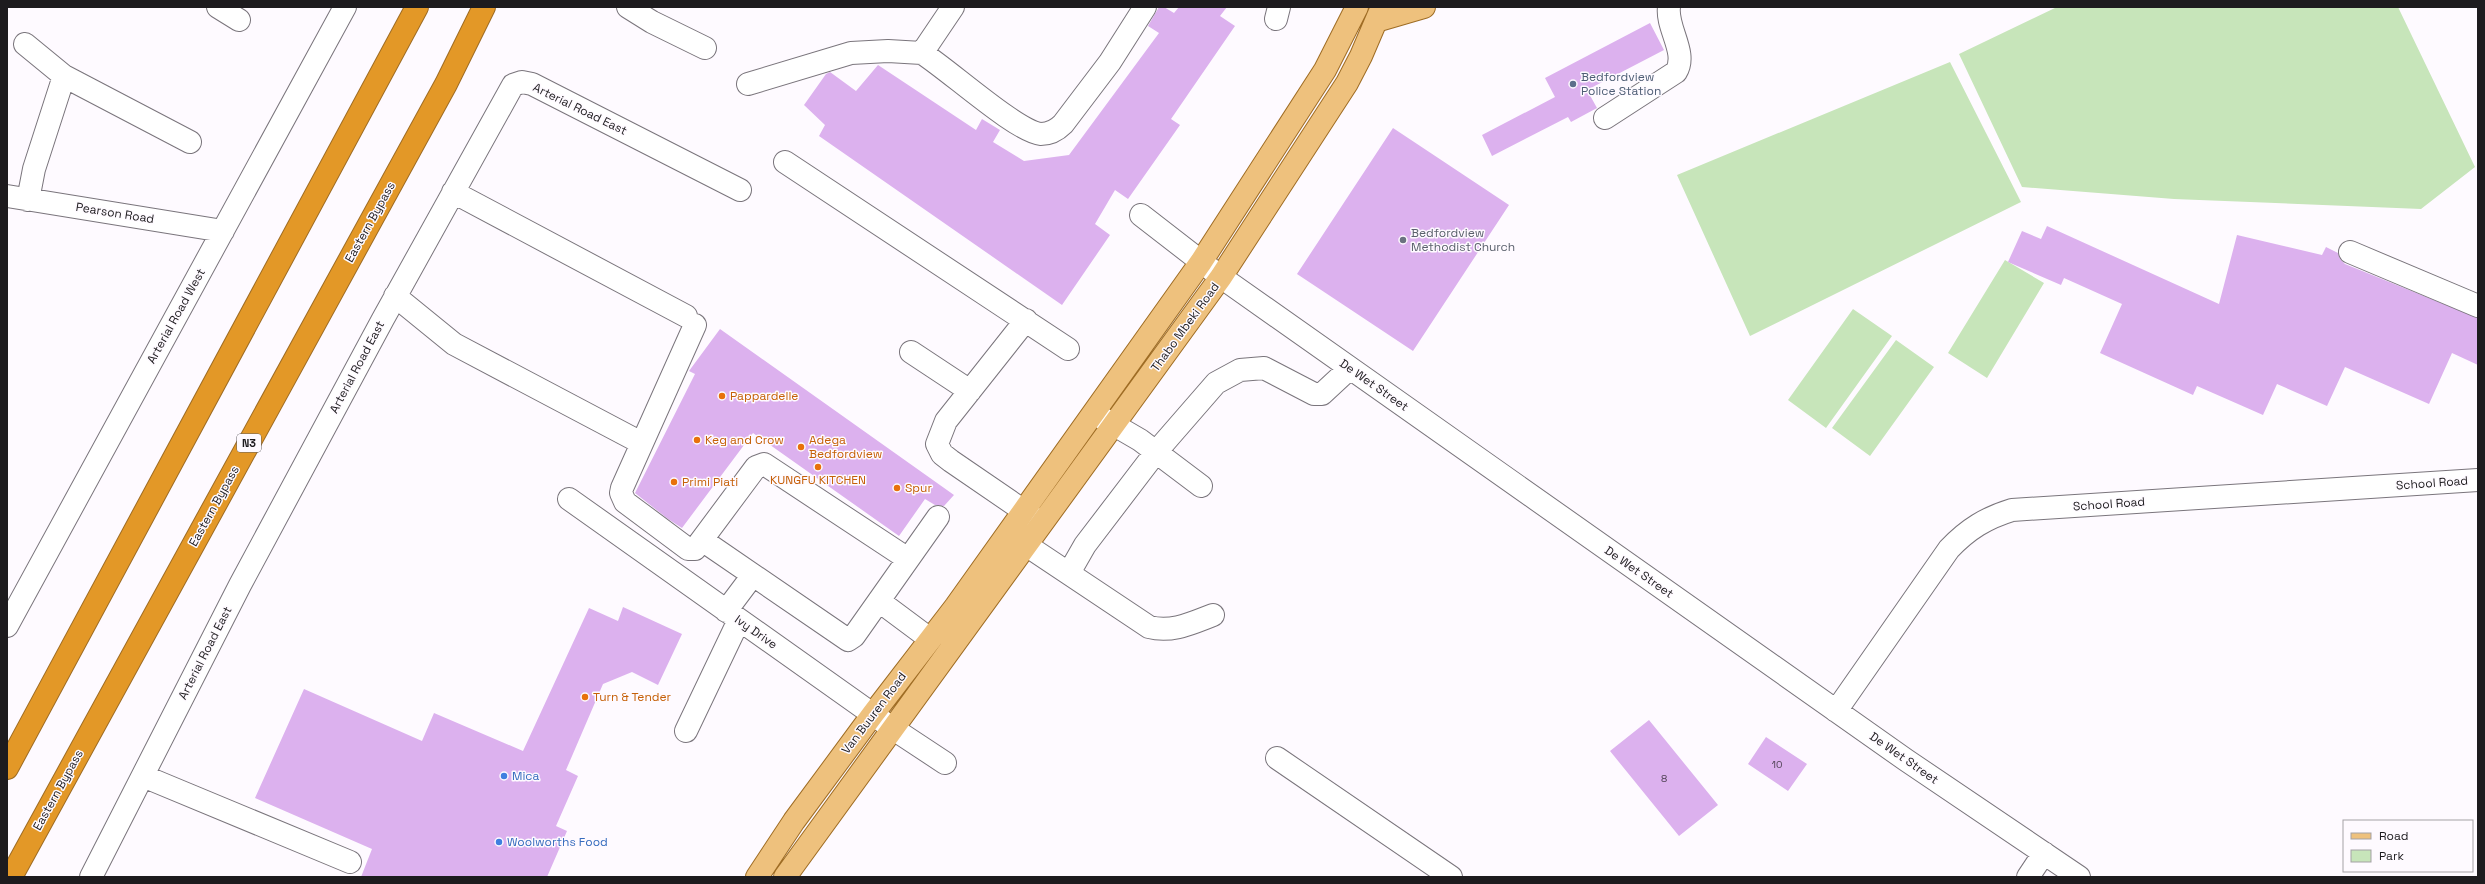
<svg xmlns="http://www.w3.org/2000/svg" width="2485" height="884" viewBox="0 0 2485 884" font-family="'Space Grotesk',sans-serif">
	<style>
		.green { fill: #c7e5ba }
		.building { fill: #dcb1ee }
		.lines { fill: none; stroke-linecap: round; stroke-linejoin: round }
		.minor-casing { stroke: #7a757c; stroke-width: 24 }
		.major-casing { stroke: #9e6c24; stroke-width: 24 }
		.highway-casing { stroke: #9e6c24; stroke-width: 24 }
		.minor { stroke: #fff; stroke-width: 22 }
		.major { stroke: #eec17d; stroke-width: 22 }
		.highway { stroke: #e39827; stroke-width: 22 }
		.service-dot { fill: #5c6f8a; stroke: #fefaff; stroke-width: 1.5 }
		.worship-dot { fill: #6b7280; stroke: #fefaff; stroke-width: 1.5 }
		.food-dot { fill: #e8710a; stroke: #fefaff; stroke-width: 1.5 }
		.shop-dot { fill: #3f7fe0; stroke: #fefaff; stroke-width: 1.5 }
		.labels { text-anchor: middle; dominant-baseline: central; stroke-width: 3; stroke-linejoin: round; paint-order: stroke }
		.number-label { font-size: 10px; fill: #4d4052 }
		.shield { fill: #fefaff; stroke: #605e62; stroke-width: 1 }
		.shield-label { font-size: 11px; font-weight: bold; fill: #1d1b1e }
		.service-label { font-size: 12px; fill: #4e5e75; stroke: #fefaff; text-anchor: start }
		.street-label { font-size: 12px; fill: #1d1b1e; stroke: #fefaff }
		.worship-label { font-size: 12px; fill: #5b616d; stroke: #fefaff; text-anchor: start }
		.food-label { font-size: 12px; fill: #c56008; stroke: #fefaff; text-anchor: start }
		.shop-label { font-size: 12px; fill: #366cbe; stroke: #fefaff; text-anchor: start }
	</style>
	<rect width="100%" height="100%" fill="#fefaff"/>
	<path class="green" d="M 2057,7 L 2398,7 L 2475,167 L 2421,209 L 2174,199 L 2022,187 L 1959,54 Z
		M 1950,62 L 2021,202 L 1750,336 L 1677,175 Z
		M 2005,260 L 2044,283 L 1987,378 L 1948,353 Z
		M 1853,309 L 1892,336 L 1826,428 L 1788,400 Z
		M 1896,340 L 1934,367 L 1870,456 L 1832,428 Z"/>
	<path class="building" d="M 1159,7 L 1164,7 L 1174,13 L 1179,7 L 1227,7 L 1220,16 L 1235,26 L 1171,119 L 1180,125 L 1128,199 L 1115,190 L 1095,224 L 1110,235 L 1062,305 L 819,136 L 825,125 L 804,105 L 826,74 L 830,72 L 856,91 L 878,65 L 976,130 L 982,119 L 1000,130 L 993,142 L 1024,161 L 1069,155 L 1159,33 L 1148,26 Z
		M 1650,23 L 1664,50 L 1587,90 L 1597,108 L 1571,122 L 1568,117 L 1492,156 L 1482,135 L 1555,97 L 1545,78 Z
		M 1393,128 L 1509,205 L 1413,351 L 1297,274 Z
		M 2047,226 L 2219,304 L 2237,235 L 2322,255 L 2326,247 L 2338,253 L 2340,259 L 2345,264 L 2478,318 L 2478,365 L 2452,353 L 2429,404 L 2345,367 L 2327,406 L 2277,384 L 2263,415 L 2197,386 L 2193,395 L 2100,353 L 2122,304 L 2064,278 L 2061,285 L 2008,262 L 2022,231 L 2041,239 Z
		M 720,329 L 954,495 L 944,506 L 935,505 L 925,499 L 899,536 L 753,433 L 682,528 L 668,519 L 635,493 L 695,374 L 689,371 Z
		M 623,607 L 682,634 L 658,685 L 632,672 L 603,684 L 566,770 L 578,776 L 556,826 L 567,831 L 547,877 L 361,877 L 372,849 L 255,798 L 304,689 L 422,741 L 434,713 L 523,751 L 589,608 L 618,621 Z
		M 1649,720 L 1718,805 L 1679,836 L 1610,751 Z
		M 1766,737 L 1807,764 L 1788,791 L 1748,764 Z"/>
	<g class="lines">
		<defs>
			<path id="minor" d="M 218,7 L 239,20
				M 628,7 L 652,22 L 705,48
				M 953,7 L 922,53 C 949,70 1017,132 1041,134 C 1050,134 1057,130 1063,124 L 1110,62 L 1145,7
				M 1276,19 L 1279,7
				M 25,44 L 64,76 L 190,142
				M 748,84 L 851,53 L 888,51 L 922,53
				M 1605,118 L 1676,72 C 1688,53 1666,28 1669,7
				M 785,162 L 1068,349
				M 453,192 L 686,316
				M 7,196 L 223,231
				M 28,200 L 34,169 L 64,76
				M 1141,215 L 1221,277 L 1906,760 L 2079,877
				M 2350,252 L 2478,306
				M 395,296 L 454,344 L 632,438
				M 1026,320 L 946,421 L 937,444 L 942,454 L 951,461 L 1040,522
				M 695,325 L 622,488 L 621,493 L 625,502 L 688,549 L 695,549 L 756,467 L 764,464 L 908,559
				M 911,352 L 970,391
				M 1097,415 L 1140,440 L 1201,486
				M 569,499 L 892,728 L 945,763
				M 1011,535 L 1149,627 C 1172,633 1192,623 1213,615
				M 702,540 L 848,640 L 854,636 L 938,517
				M 1069,573 L 1085,545 L 1156,452 L 1216,383 L 1240,370 L 1264,368 L 1314,394 L 1322,394 L 1350,368
				M 879,601 L 930,639
				M 726,611 L 753,575
				M 7,626 L 345,7
				M 1836,711 L 1949,549 C 1968,529 1986,518 2012,510 L 2478,480
				M 686,731 L 739,620
				M 1277,758 L 1451,877
				M 143,776 L 350,862
				M 91,877 L 240,585 L 383,319 L 513,85 L 522,82 L 532,84 L 740,190
				M 2028,877 L 2044,853"/>
			<path id="major" d="M 1376,21 L 1424,7
				M 757,877 L 794,821 L 873,714 L 956,606 L 1201,262 L 1325,70 L 1357,7
				M 785,877 L 1221,277 L 1347,83 L 1361,56 L 1382,7"/>
			<path id="highway" d="M 7,768 L 417,7
				M 11,877 L 446,84 L 484,7"/>
		</defs>
		<use href="#minor" class="minor-casing"/>
		<use href="#major" class="major-casing"/>
		<use href="#highway" class="highway-casing"/>
		<use href="#minor" class="minor"/>
		<use href="#major" class="major"/>
		<use href="#highway" class="highway"/>
	</g>
	<circle class="service-dot" cx="1573" cy="84" r="4"/>
	<circle class="worship-dot" cx="1403" cy="240" r="4"/>
	<g class="food-dot">
		<circle cx="722" cy="396" r="4"/>
		<circle cx="697" cy="440" r="4"/>
		<circle cx="801" cy="447" r="4"/>
		<circle cx="818" cy="467" r="4"/>
		<circle cx="674" cy="482" r="4"/>
		<circle cx="897" cy="488" r="4"/>
		<circle cx="585" cy="697" r="4"/>
	</g>
	<g class="shop-dot">
		<circle cx="504" cy="776" r="4"/>
		<circle cx="499" cy="842" r="4"/>
	</g>
	<g class="labels">
		<g class="number-label">
			<text x="1777" y="764">10</text>
			<text x="1664" y="778">8</text>
		</g>
		<rect class="shield" x="237" y="434" width="24" height="18" rx="3"/>
		<g class="shield-label">
			<text x="249" y="443">N3</text>
		</g>
		<g class="service-label">
			<text x="1581" y="77">Bedfordview<tspan x="1581" dy="14">Police Station</tspan></text>
		</g>
		<g class="street-label">
			<text transform="translate(580 109) rotate(26)">Arterial Road East</text>
			<text transform="translate(115 213) rotate(9)">Pearson Road</text>
			<text transform="translate(370 222) rotate(-61)">Eastern Bypass</text>
			<text transform="translate(176 316) rotate(-61)">Arterial Road West</text>
			<text transform="translate(1185 327) rotate(-54)">Thabo Mbeki Road</text>
			<text transform="translate(357 367) rotate(-62)">Arterial Road East</text>
			<text transform="translate(1374 385) rotate(35)">De Wet Street</text>
			<text transform="translate(2432 483) rotate(-4)">School Road</text>
			<text transform="translate(2109 504) rotate(-4)">School Road</text>
			<text transform="translate(214 506) rotate(-61)">Eastern Bypass</text>
			<text transform="translate(1639 572) rotate(35)">De Wet Street</text>
			<text transform="translate(756 632) rotate(35)">Ivy Drive</text>
			<text transform="translate(205 653) rotate(-63)">Arterial Road East</text>
			<text transform="translate(874 713) rotate(-53)">Van Buuren Road</text>
			<text transform="translate(1904 758) rotate(35)">De Wet Street</text>
			<text transform="translate(58 790) rotate(-61)">Eastern Bypass</text>
		</g>
		<g class="worship-label">
			<text x="1411" y="233">Bedfordview<tspan x="1411" dy="14">Methodist Church</tspan></text>
		</g>
		<g class="food-label">
			<text x="730" y="396">Pappardelle</text>
			<text x="705" y="440">Keg and Crow</text>
			<text x="809" y="440">Adega<tspan x="809" dy="14">Bedfordview</tspan></text>
			<text x="818" y="480" text-anchor="middle">KUNGFU KITCHEN</text>
			<text x="682" y="482">Primi Piati</text>
			<text x="905" y="488">Spur</text>
			<text x="593" y="697">Turn &amp; Tender</text>
		</g>
		<g class="shop-label">
			<text x="512" y="776">Mica</text>
			<text x="507" y="842">Woolworths Food</text>
		</g>
	</g>
	<rect width="2485" height="884" fill="none" stroke="#1d1b1e" stroke-width="16"/>
	<rect x="2343" y="820" width="130" height="52" fill="#fefaff" stroke="#a4a1a5"/>
	<rect x="2351" y="833" width="20" height="6" fill="#eec17d" stroke="#a4a1a5"/>
	<text x="2379" y="840" font-size="12" fill="#1d1b1e">Road</text>
	<rect x="2351" y="850" width="20" height="12" fill="#c7e5ba" stroke="#a4a1a5"/>
	<text x="2379" y="860" font-size="12" fill="#1d1b1e">Park</text>
</svg>
